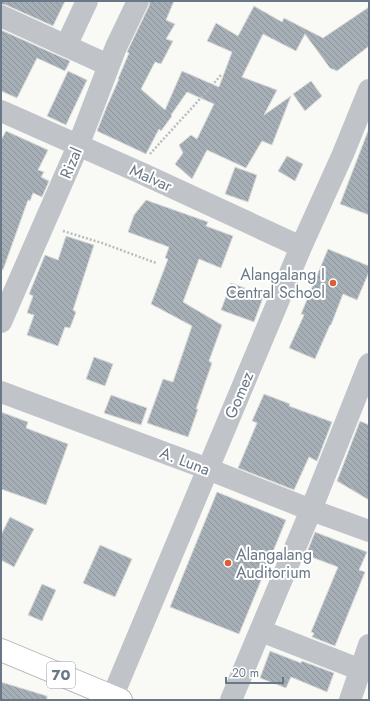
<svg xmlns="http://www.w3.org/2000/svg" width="370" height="701" viewBox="0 0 370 701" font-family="Jost,sans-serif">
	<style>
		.building { fill: url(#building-back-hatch); stroke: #dadbd9 }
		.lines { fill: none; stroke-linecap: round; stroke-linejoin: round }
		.highway-casing { stroke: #b4b8bb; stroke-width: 24 }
		.path { stroke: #b9bcbf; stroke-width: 2.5; stroke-dasharray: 2 2; stroke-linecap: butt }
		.minor { stroke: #c0c4c8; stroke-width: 22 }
		.highway { stroke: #fff; stroke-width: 22 }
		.poi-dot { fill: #dd5e32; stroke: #fff; stroke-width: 1.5 }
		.labels { text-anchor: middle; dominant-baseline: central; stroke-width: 4; stroke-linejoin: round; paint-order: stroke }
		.shield { fill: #fff; stroke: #96a0aa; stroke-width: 1 }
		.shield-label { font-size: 15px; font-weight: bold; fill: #697886 }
		.street-label { font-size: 16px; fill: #697886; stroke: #fff }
		.poi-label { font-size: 16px; fill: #697886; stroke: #fff; text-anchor: end }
	</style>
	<defs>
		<pattern id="building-back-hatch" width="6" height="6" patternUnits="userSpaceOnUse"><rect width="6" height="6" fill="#a7afb6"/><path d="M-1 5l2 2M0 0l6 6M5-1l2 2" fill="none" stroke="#8c939a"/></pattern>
	</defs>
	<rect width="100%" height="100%" fill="#f9f9f6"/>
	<path class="building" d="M 1,1 L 65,1 L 53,26 L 6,5 L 1,4 Z
		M 150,1 L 174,1 L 166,20 L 175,24 L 166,39 L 173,41 L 161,64 L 155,62 L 141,89 L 165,110 L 182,71 L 219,87 L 232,52 L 207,41 L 216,23 L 238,36 L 254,6 L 282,22 L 284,18 L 323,38 L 369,7 L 369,46 L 337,71 L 330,68 L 305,34 L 296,51 L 263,34 L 242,77 L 277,90 L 264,115 L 291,96 L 272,145 L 262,141 L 246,168 L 207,150 L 192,179 L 175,164 L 183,153 L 179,145 L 191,135 L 197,139 L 214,104 L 187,92 L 171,115 L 172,116 L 161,131 L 159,129 L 146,154 L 97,131 L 107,106 L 119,79 L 118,79 L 129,53 L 127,52 L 149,6 Z
		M 1,30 L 70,61 L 65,71 L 37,58 L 17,98 L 1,91 Z
		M 68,71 L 87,80 L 66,125 L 47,116 Z
		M 311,81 L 322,96 L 305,111 L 293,94 Z
		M 6,131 L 48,150 L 38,170 L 44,172 L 41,177 L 49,181 L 42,197 L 33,193 L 30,201 L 28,200 L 3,270 L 1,269 L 1,140 Z
		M 368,131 L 369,132 L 369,215 L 340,204 Z
		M 287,156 L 303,164 L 295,181 L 278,171 Z
		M 235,167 L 257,175 L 248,202 L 225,194 Z
		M 146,200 L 208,222 L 206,226 L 233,236 L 221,268 L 199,259 L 183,302 L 222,325 L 209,361 L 212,363 L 196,409 L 198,409 L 188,437 L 147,423 L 163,379 L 173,382 L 192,326 L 151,304 L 168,259 L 165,258 L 169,247 L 128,232 L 134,215 Z
		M 66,236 L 94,245 L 73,310 L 76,312 L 70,328 L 65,327 L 58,346 L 27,335 L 34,315 L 27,313 L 33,296 L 29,294 L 45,255 L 58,260 Z
		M 328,249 L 369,266 L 369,272 L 357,300 L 343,294 L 331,325 L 330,325 L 315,359 L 289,348 L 304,315 L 301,314 Z
		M 231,283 L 264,295 L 254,322 L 221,310 Z
		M 94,357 L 113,364 L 105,386 L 86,379 Z
		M 264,394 L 290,404 L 289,406 L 332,422 L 317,461 L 309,457 L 294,490 L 238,468 L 257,423 L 252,421 Z
		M 111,395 L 147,408 L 141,425 L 104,413 Z
		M 1,412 L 28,422 L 26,428 L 68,444 L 46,505 L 1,489 Z
		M 360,421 L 369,425 L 369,500 L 337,481 Z
		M 217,492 L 286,520 L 239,634 L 170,607 Z
		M 10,517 L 34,529 L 14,567 L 1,560 L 1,535 Z
		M 315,532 L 367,552 L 359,570 L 365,572 L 335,646 L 312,637 L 314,633 L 311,632 L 338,567 L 306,555 Z
		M 100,545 L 132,559 L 115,597 L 83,583 Z
		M 42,584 L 56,590 L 42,621 L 28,615 Z
		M 270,651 L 301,663 L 302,661 L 334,673 L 327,692 L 291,677 L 286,688 L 260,678 Z
		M 1,682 L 47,696 L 47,700 L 1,700 Z"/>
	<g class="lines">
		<defs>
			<path id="highway" d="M 1,650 L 121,700"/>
		</defs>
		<use href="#highway" class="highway-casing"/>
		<path class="path" d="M 150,154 C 173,128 198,102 221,75
			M 63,231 L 102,243 L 156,263"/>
		<path class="minor" d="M 1,16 L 108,65
			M 66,46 L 87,1
			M 1,111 L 141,173 L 301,247
			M 1,322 L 78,146 L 116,47 L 138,1
			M 1,392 L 208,469 L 311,510 L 369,531
			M 261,631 L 361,670
			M 111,700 L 301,247 L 343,154 L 369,90
			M 231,700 L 311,510 L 369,364
			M 350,700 L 369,645"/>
		<use href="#highway" class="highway"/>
	</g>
	<g class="poi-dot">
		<circle cx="333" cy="283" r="4"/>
		<circle cx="228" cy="563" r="4"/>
	</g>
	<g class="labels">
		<rect class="shield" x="47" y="662" width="28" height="26" rx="3"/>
		<g class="shield-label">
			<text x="61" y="675">70</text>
		</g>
		<g class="street-label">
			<text transform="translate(71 163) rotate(-67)">Rizal</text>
			<text transform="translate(151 178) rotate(24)">Malvar</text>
			<text transform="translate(239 395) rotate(-67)">Gomez</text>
			<text transform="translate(185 461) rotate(21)">A. Luna</text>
		</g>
		<g class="poi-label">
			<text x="325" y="274">Alangalang I<tspan x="325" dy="18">Central School</tspan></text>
			<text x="236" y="554" text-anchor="start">Alangalang<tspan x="236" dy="18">Auditorium</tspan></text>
		</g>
	</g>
	<rect width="370" height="701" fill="none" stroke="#697886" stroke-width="4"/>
	<path d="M226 677v6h57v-6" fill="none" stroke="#697886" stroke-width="2"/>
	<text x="232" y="677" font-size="12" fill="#697886" stroke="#ffffff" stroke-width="3" paint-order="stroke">20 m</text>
</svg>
